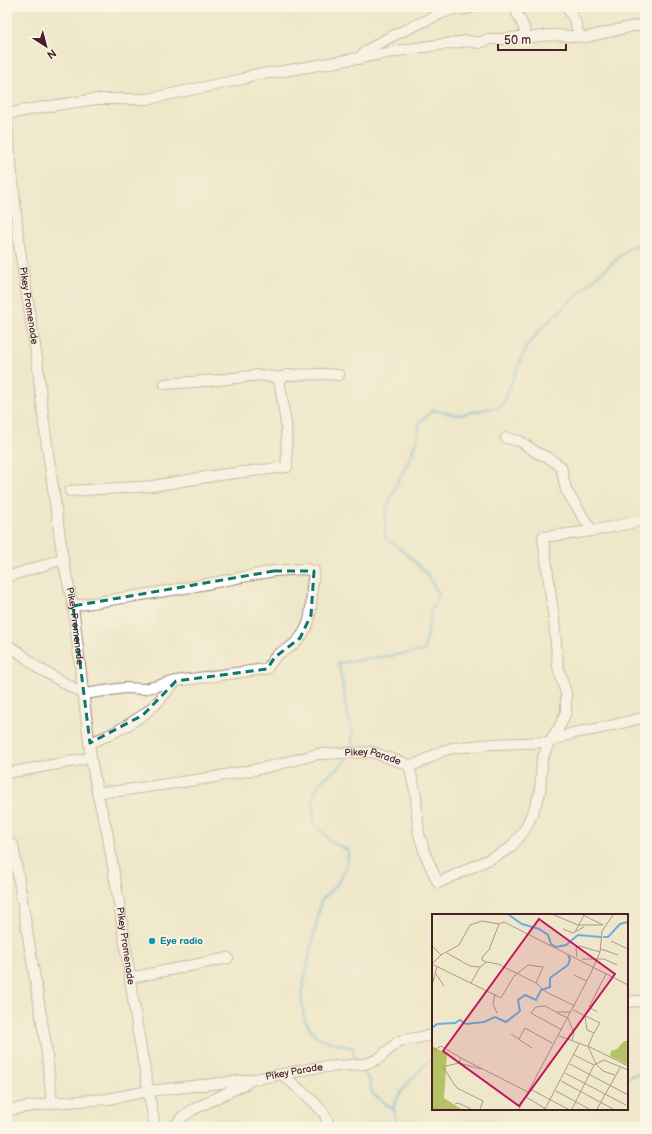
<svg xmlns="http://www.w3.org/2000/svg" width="652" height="1134" viewBox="0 0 652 1134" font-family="'Balsamiq Sans',sans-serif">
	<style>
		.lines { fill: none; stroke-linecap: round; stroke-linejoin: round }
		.stream { stroke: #67b0df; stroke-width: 2.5 }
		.minor-casing { stroke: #9c837a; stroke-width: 12 }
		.minor { stroke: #fff; stroke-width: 10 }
		.marked { fill: none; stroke: #0f766e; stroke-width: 3; stroke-dasharray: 8 5; stroke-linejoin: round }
		.culture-dot { fill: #0f9aa8; stroke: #fcf5e5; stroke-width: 1.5 }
		.labels { text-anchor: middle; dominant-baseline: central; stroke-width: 3.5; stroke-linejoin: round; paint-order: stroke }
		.street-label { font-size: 10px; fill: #4a1f2b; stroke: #fcf5e5 }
		.culture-label { font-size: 10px; font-weight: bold; fill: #0d838f; stroke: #fcf5e5; text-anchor: start }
		.inset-river { fill: none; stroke: #67b0df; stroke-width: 2 }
		.inset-road { fill: none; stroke: #ad978a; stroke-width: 1 }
		.view { fill: #c2185b; fill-opacity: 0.15; stroke: #c2185b; stroke-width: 2 }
		.inset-edge { fill: none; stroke: #4a1f2b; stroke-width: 2 }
	</style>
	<rect width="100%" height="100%" fill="#fcf5e5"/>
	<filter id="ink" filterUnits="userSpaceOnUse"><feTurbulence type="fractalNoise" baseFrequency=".025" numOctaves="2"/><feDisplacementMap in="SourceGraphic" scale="8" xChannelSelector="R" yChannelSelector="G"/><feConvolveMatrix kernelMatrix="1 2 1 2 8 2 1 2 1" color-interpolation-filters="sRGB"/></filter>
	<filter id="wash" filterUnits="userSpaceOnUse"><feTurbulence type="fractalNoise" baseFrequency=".012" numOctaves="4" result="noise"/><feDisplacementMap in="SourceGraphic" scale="16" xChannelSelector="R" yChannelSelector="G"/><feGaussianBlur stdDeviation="0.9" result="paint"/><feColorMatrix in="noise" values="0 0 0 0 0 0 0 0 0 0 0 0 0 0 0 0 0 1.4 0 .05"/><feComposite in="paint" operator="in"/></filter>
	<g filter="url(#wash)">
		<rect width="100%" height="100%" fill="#efe7c9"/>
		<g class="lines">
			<path class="stream" d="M 350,751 C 356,736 349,722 346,707 C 344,692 342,678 338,663 L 424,651 L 429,625 L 431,611 L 439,594 L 427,574 L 408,555 L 385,537 L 386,511 L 397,483 L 409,460 L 417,439 L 420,422 L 433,410 L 458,415 L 502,406 L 526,347 L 539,331 L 597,276 L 632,246 L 645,246
				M 348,756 L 346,761 L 326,777 L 317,786 L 313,801 L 314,824 L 332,842 L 349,851 L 346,867 L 337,884 L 321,901 L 301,996 L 305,1021 L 317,1038 L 353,1048 L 355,1062
				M 358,1068 L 370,1080 L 372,1093 L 394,1110
				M 627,1077 L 645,1072
				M 395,1127 C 397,1119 392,1109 395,1102 C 400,1091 424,1065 433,1058"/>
		</g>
	</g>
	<g filter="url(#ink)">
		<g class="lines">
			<defs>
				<g id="minor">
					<path d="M 567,7 L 575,21 L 579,36"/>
					<path d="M 526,36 L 531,37 L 553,35 L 587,37 L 634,26 L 645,25"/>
					<path d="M 359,59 L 363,54 L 369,49 L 388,38 L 440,14 L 453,9 L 466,9 L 473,7"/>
					<path d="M 7,114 L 38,108 L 96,99 L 148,99 L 243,79 L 252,75 L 278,72 L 416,48 L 467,41 L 479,43 L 489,39 L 505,39 L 526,36 L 523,25 L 516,11 L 515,7"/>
					<path id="s1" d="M 7,123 L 19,244 L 37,359 L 44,424 L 63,559 L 73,606 L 91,758 L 97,792 L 107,831 L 119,903 L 138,1032 L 155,1127"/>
					<path d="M 165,384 L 218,380 L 259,375 L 279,378 L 288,375 L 325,374 L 339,375"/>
					<path d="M 506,438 L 520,441 L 537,453 L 549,458 L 561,467 L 566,490 L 592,531"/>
					<path d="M 70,491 L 152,486 L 219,475 L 287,467 L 286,424 L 279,378"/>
					<path d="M 7,577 L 63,559"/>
					<path d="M 73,606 L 191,587 L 274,571 L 304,569 L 314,571 C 314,577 312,583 312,589 C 311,611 312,628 294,644 C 289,649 281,651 276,656 C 272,660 270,665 267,669 L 250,671 L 176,681 L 156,704 L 143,715 L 126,726 L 109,735 L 90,743"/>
					<path d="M 7,645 L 19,652 L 38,668 L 84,694 L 125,688 L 144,689 L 176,681"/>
					<path d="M 409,765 L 416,796 L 417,814 L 419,834 L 425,854 L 438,883 L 496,856 L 510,848 L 524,831 L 532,814 L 540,793 L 542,760 L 549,742 L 560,726 L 566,712 L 566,693 L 558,667 L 554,620 L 543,537 L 592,531 L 645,520"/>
					<path d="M 7,773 L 91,758"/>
					<path id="s2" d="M 97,792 L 119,791 L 209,778 L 268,767 L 318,754 L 372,752 L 409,765 L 419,763 L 442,751 L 452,748 L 494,744 L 549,742 L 573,733 L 602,728 L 645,717"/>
					<path d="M 7,842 L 13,845 L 46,1046 L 52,1103"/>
					<path d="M 130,978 L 228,958"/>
					<path d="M 627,1002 L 639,1001 L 645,1001"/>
					<path d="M 283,1075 L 313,1101 L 324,1113 L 329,1125 L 328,1127"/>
					<path id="s3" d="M 7,1110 L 52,1103 L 108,1099 L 149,1091 L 256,1079 L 314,1068 L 364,1064 L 371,1062 L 378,1059 L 399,1041 L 433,1035"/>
					<path d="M 174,1127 L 182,1117 L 194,1109 L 247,1083"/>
				</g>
			</defs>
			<use href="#minor" class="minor-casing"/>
			<use href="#minor" class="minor"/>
		</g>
	</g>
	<path d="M0 0H652V1134H0ZM 274,571 L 314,571 L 311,615 L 300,638 L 275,657 L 267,669 L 176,681 L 143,715 L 90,743 L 73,606 Z" fill="#efe7c9" fill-opacity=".55" fill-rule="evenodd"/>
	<path class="marked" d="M 274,571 L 314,571 L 311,615 L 300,638 L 275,657 L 267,669 L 176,681 L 143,715 L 90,743 L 73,606 Z"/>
	<circle class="culture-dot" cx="152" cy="941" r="4"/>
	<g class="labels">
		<g class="street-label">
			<text stroke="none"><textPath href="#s1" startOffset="184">Pikey Promenade</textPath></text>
			<text stroke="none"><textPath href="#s1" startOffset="508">Pikey Promenade</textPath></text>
			<text stroke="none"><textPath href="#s2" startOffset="280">Pikey Parade</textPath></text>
			<text stroke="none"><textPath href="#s1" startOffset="832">Pikey Promenade</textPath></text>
			<text stroke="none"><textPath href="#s3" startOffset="290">Pikey Parade</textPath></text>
		</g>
		<g class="culture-label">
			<text x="160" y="941">Eye radio</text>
		</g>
	</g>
	<g transform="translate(432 914)">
		<rect width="196" height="196" fill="#efe7c9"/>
		<path d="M 192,127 L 196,127 L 196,151 L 178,142 L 179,137 L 185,135 ZM 0,132 L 15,140 L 12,184 L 29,195 L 0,195 Z" fill="#b5c264"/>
		<path class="inset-river" d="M 77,1 L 90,10 L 107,15 L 116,21 L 119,30 L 124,33 L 134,31 L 146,21 L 169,23M 171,23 L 176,23 L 188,10 L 196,8M 0,114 L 5,110 L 23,109 L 28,106 L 34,110 L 52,108 L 63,103 L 74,108 L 88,97 L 86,86 L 93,81 L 104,86 L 109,76 L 118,73 L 118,64 L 136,51 L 138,45 L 136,41"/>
		<path class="inset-road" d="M 122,1 L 146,11 L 171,11M 151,1 L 171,11M 131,15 L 141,19 L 152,13M 143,18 L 152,1M 179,27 L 196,35M 0,32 L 9,41M 169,35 L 186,41M 15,39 L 38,52 L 48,53 L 55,48 L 66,50 L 104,69 L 114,78 L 143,92M 145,43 L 144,34 L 148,32 L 168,38M 150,45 L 172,45 L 185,51M 54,48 L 50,46 L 51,42 L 57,36 L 67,10 L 72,8 L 196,71M 0,50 L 69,84 L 82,62 L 96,51 L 111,53 L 104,69M 0,50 L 9,41 L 27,31 L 38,11 L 50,7 L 67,10M 4,60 L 12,72M 142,61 L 155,67M 39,69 L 48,53M 0,71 L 5,53M 63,80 L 61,90 L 65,99M 141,96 L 168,109 L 162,119M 165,98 L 157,93 L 174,60M 125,99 L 136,104 L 142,119 L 140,126M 153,102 L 155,116 L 162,119 L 156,132 L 164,150 L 171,157 L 183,161M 130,116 L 99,99 L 104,93 L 113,92 L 124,98 L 139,98M 79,120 L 100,134M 127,122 L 160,134 L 196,152M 87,125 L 93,114 L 120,129M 2,136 L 9,132 L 29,144M 142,141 L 162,151M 27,149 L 29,144 L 96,178M 138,150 L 196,181M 10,152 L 25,174 L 51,187 L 48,195M 14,152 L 27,149 L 49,155M 133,159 L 194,191M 129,167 L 181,195M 98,175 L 136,195M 124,177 L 157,195M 94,183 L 114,195M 23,190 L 26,189 L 39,195M 87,195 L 158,61 L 168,38 L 170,17 L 181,1M 113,195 L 147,130M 140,195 L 162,151 L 172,146 L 196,156M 165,195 L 188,154"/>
		<path class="view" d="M 107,5 L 183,60 L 87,192 L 11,137 Z"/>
		<rect width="196" height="196" class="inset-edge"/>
	</g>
	<rect width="652" height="1134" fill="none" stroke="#fcf5e5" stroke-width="24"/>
	<g transform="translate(46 46) rotate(144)" stroke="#fcf5e5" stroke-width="3" paint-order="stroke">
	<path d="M0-3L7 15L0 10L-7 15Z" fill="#4a1f2b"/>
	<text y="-6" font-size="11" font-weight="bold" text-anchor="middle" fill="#4a1f2b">N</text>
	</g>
	<path d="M498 44v6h68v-6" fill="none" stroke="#4a1f2b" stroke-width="2"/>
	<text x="504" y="44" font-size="12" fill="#4a1f2b" stroke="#fcf5e5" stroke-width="3" paint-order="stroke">50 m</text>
</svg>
